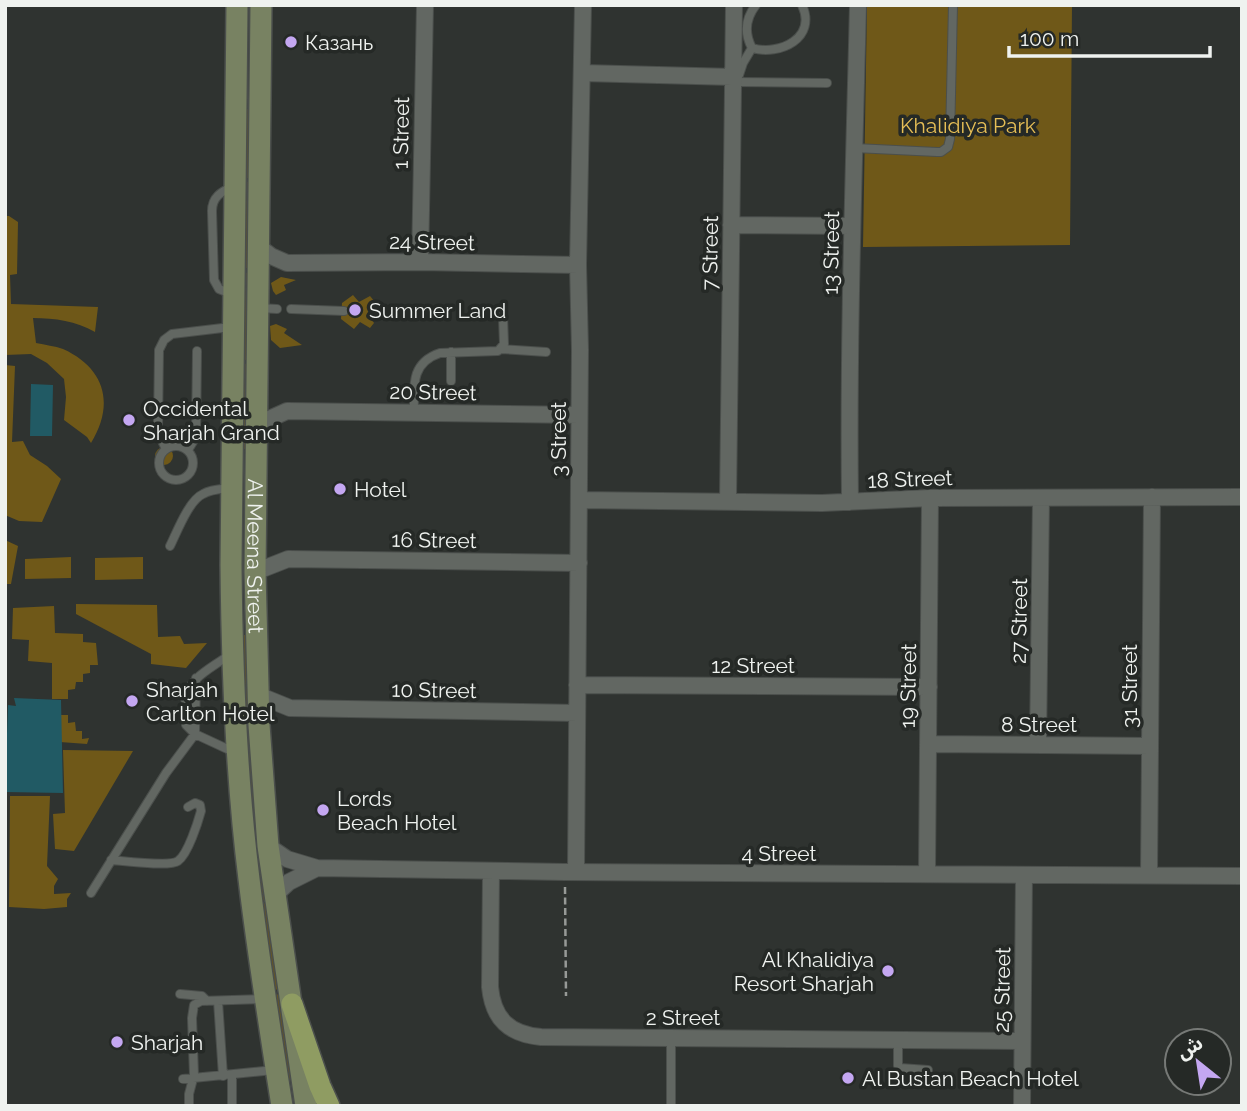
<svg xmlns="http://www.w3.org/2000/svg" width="1247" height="1111" viewBox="0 0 1247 1111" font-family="Raleway,'Noto Sans Arabic',sans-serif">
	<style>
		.green { fill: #6f5818 }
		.water { fill: #215a64 }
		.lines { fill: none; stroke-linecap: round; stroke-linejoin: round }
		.lane-casing { stroke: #4b4f4c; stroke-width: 10 }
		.street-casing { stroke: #4b4f4c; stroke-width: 18 }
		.secondary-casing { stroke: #4b4f4c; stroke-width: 24 }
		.primary-casing { stroke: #4b4f4c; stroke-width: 24 }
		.path { stroke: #979a97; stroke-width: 2.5; stroke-dasharray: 7 3.5; stroke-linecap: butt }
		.lane { stroke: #626762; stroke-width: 8 }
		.street { stroke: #626762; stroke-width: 16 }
		.secondary { stroke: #788262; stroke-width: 21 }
		.primary { stroke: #8f9c62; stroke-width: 21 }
		.poi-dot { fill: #c4a7f1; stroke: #252926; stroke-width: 2.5 }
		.labels { text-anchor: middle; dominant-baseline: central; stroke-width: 7; stroke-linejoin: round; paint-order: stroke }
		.poi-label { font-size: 21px; fill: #eff2ef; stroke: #252926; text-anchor: start }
		.park-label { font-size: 21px; fill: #e7bf56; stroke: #252926 }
		.street-label { font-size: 21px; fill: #eff2ef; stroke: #252926 }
	</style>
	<rect width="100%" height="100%" fill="#2f3330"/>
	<path class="green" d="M 867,5 L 1072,5 L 1070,245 L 863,247 Z
		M 245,109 L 252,109 L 251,178 L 244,178 Z
		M 244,182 L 251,182 L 250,268 L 243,268 Z
		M 5,216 L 9,216 L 18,222 L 17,274 L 10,275 L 11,304 L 98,307 L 95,332 C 76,321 55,318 33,318 L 36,343 C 45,345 55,346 63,349 C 105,368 115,404 91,443 L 87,437 L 64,420 L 66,397 L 64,379 L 47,363 L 31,354 L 5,355 Z
		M 243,273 L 250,273 L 249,360 L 242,360 Z
		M 281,277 L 296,280 L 284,285 L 286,290 L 276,295 L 273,291 L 271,283 Z
		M 353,295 L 359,302 L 370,296 L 375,302 L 368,313 L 374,323 L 370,328 L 360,322 L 354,329 L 341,319 L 342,303 Z
		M 276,324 L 287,329 L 284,333 L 302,345 L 280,348 L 271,340 L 270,326 Z
		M 242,364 L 249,364 L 249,449 L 242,449 Z
		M 5,365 L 15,366 L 12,442 L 23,441 L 30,455 L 47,466 L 61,479 L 42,522 L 19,521 L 5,515 Z
		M155 456a9 9 0 1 1 18 0a9 9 0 1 1-18 0Z
		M 5,540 L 18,546 L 11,584 L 5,584 Z
		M 71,557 L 71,578 L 25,579 L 25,559 Z
		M 143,557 L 143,579 L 95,580 L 95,558 Z
		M 76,604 L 157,605 L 158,637 L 180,636 L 184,644 L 207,643 L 186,668 L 151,664 L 151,654 L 76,614 Z
		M 54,606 L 55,633 L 83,634 L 83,642 L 96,643 L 98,665 L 90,665 L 90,673 L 83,674 L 83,682 L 76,682 L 75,689 L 68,690 L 68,699 L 52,699 L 52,663 L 28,661 L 29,640 L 12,639 L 13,608 Z
		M 241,635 L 248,635 L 250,720 L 243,721 Z
		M 61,715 L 68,715 L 68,723 L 75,722 L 76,731 L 82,731 L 82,739 L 89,738 L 87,744 L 60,742 Z
		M 251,724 L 258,809 L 251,810 L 244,725 Z
		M 63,750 L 133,751 L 74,851 L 55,849 L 53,814 L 65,813 Z
		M 10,796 L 50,796 L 47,866 L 58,879 L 54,886 L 54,894 L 71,893 L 67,899 L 67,907 L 44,909 L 9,907 Z
		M 251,815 L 258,815 L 267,900 L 260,901 Z
		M 267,903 L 280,989 L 273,990 L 260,904 Z
		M 280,994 L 294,1079 L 287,1080 L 274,995 Z"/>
	<path class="water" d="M 373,307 L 403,308 L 407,315 L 405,319 L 373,319 L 370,318 L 368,313 L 368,310 Z
		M 31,384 L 53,385 L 52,436 L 30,436 Z
		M 14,698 L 61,700 L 63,793 L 5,792 L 8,705 L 16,706 Z"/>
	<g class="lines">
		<defs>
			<path id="lane" d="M 752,48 C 744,33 745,19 756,5
				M 739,75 L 743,63 L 752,48 C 780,56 817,38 802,5
				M 733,82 L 827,83
				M 855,148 L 937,152 L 941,152 L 948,147 L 950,139 L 953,5
				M 233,186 C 221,192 212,197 212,211 L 214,280 L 219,289 L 234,295
				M 259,308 L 277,309
				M 291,309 L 344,311
				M 501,349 L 546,352
				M 451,381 L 451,352
				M 414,413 C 414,387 410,363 440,353 L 498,351 L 504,344 L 503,316
				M159 463a17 17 0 1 1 34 0a17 17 0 1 1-34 0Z
				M 166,449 L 159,435 L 158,427 L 159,350 L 164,340 L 172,334 L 231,327
				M 188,450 L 196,437 L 197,351
				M 170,546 C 177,532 189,500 203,494 C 211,489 222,489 231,488
				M 185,699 C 190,676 213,668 230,654
				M 185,716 L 186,725 L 195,734 L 236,753
				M 111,860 C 124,861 170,867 178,861 C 188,854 198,822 201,811 L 200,805 L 195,803 L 188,807
				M 91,893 L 166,773 L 195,734 L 196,678
				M 180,994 L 202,996 L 207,1001
				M 218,1001 L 223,1076
				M 671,1038 L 671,1106
				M 898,1040 L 898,1066 L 900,1068 L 928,1070
				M 232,1075 L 232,1106
				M 183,1079 L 274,1070
				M 189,1106 L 189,1094 L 194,1075 L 192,1018 L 194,1005 L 201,1001 L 263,999"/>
			<path id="street" d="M 583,73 L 733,77
				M 731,225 L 851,226
				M 258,246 L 271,256 L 287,263 L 420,262 L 578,265
				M 420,262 L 425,5
				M 257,430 L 267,420 L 287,411 L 579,415
				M 579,500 L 822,503 L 930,498 L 1242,497
				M 728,501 L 734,5
				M 850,502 C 848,336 854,171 858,5
				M 255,572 L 288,559 L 579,563
				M 577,685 L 929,687
				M 258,695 L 290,708 L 577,713
				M 928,744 L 1150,746
				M 1038,745 L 1041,498
				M 268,846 L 287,859 L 317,868 L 565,872 L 1242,876
				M 491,871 L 490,987 C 493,1019 509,1034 541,1037 L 1022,1041
				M 576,872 L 580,350 L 578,265 L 583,5
				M 927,874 L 930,498
				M 1149,875 L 1152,497
				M 275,895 L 289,882 L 317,868
				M 1022,1106 L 1024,875"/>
			<g id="secondary">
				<path d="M 237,5 L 231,565 C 232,670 236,775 249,879 C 258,955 270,1030 282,1106"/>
				<path id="s1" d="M 261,5 L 255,572 L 259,725 L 268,846 L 306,1106"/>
			</g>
			<path id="primary" d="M 292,1004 L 320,1086 L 329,1106"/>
		</defs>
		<use href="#lane" class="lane-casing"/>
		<use href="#street" class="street-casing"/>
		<use href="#secondary" class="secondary-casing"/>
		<use href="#primary" class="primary-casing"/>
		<path class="path" d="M 565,887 L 566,996"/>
		<use href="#lane" class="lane"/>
		<use href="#street" class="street"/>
		<use href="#secondary" class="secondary"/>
		<use href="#primary" class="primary"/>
	</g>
	<g class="poi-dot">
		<circle cx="291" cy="42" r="7"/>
		<circle cx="355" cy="310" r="7"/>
		<circle cx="129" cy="420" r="7"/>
		<circle cx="340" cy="489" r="7"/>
		<circle cx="132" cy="701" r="7"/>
		<circle cx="323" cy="810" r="7"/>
		<circle cx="888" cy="971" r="7"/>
		<circle cx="117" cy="1042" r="7"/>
		<circle cx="848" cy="1078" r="7"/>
	</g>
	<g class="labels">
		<g class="poi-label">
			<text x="305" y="42">Казань</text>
			<text x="369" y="310">Summer Land</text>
			<text x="143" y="408">Occidental<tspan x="143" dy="24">Sharjah Grand</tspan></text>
			<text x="354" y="489">Hotel</text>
			<text x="146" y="689">Sharjah<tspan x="146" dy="24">Carlton Hotel</tspan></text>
			<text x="337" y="798">Lords<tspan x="337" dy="24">Beach Hotel</tspan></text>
			<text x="874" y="959" text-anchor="end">Al Khalidiya<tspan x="874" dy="24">Resort Sharjah</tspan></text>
			<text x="131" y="1042">Sharjah</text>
			<text x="862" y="1078">Al Bustan Beach Hotel</text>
		</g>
		<g class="park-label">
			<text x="968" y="125">Khalidiya Park</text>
		</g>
		<g class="street-label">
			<text transform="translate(401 133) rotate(-89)">1 Street</text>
			<text transform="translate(432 242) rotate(1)">24 Street</text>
			<text transform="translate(710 253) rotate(-89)">7 Street</text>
			<text transform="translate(831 253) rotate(-89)">13 Street</text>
			<text transform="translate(433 392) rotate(1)">20 Street</text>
			<text transform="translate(558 439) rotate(-90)">3 Street</text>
			<text transform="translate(910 479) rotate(-2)">18 Street</text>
			<text transform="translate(434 540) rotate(1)">16 Street</text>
			<text stroke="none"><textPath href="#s1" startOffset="551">Al Meena Street</textPath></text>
			<text transform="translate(1019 621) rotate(-89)">27 Street</text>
			<text x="753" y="665">12 Street</text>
			<text transform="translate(908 686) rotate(-89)">19 Street</text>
			<text transform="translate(1129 686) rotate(-90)">31 Street</text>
			<text transform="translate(434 690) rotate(1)">10 Street</text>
			<text x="1039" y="724">8 Street</text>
			<text x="779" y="853">4 Street</text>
			<text transform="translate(1002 990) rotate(-89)">25 Street</text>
			<text x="683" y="1017">2 Street</text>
		</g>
	</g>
	<rect width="1247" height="1111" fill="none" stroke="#eff2ef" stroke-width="14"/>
	<g transform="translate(1198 1062) rotate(330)"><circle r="33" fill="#252926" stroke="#767976" stroke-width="2"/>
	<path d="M0-5L12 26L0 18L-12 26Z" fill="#c4a7f1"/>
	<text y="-10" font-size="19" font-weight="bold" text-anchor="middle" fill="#eff2ef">ش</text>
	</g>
	<path d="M1009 46v10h201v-10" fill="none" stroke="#eff2ef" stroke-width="3.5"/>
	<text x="1020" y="46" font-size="21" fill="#eff2ef" stroke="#252926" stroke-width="5" paint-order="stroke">100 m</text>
</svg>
